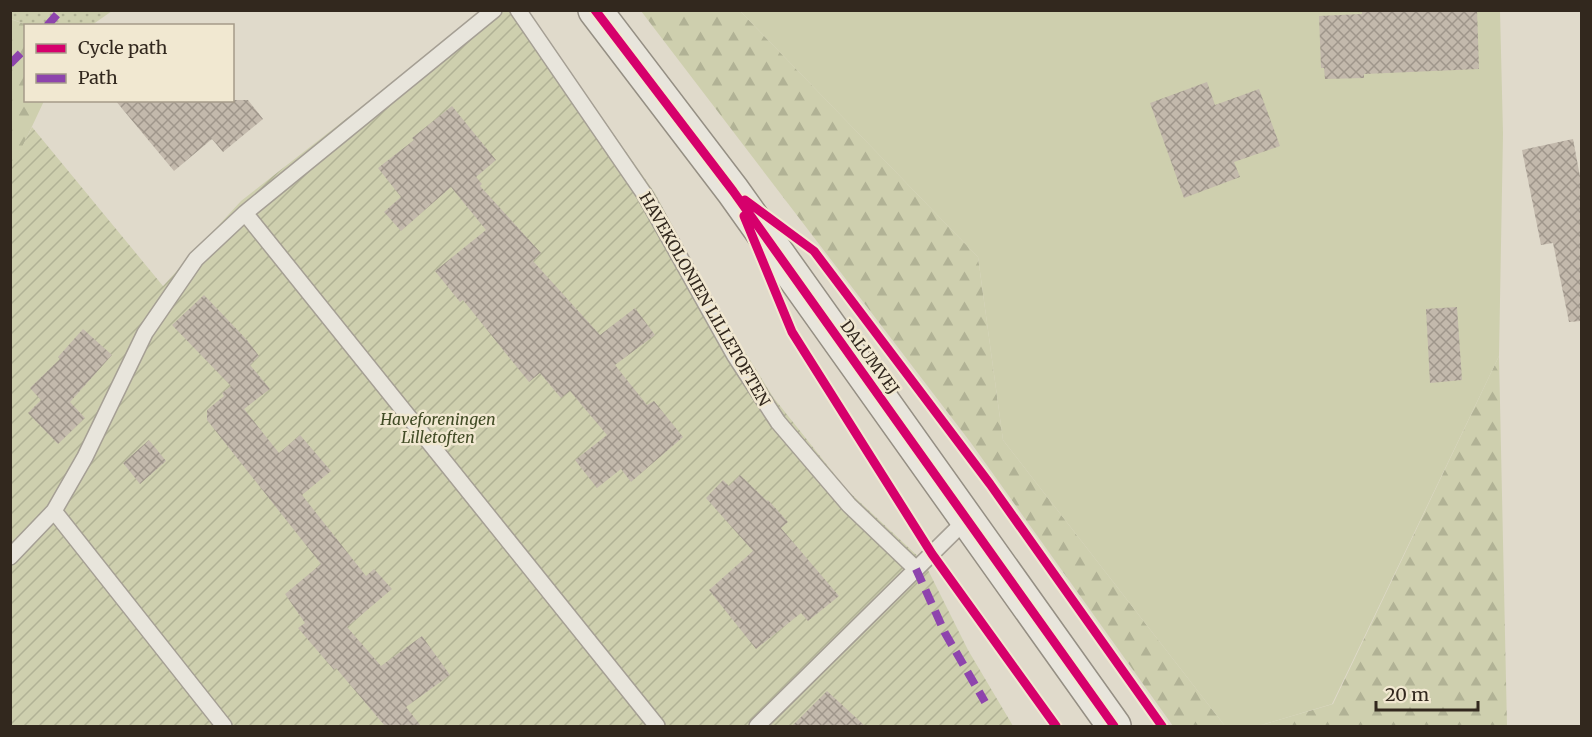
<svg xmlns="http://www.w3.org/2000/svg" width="1592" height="737" viewBox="0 0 1592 737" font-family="Merriweather,serif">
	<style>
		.grass { fill: url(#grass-dots) }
		.forest { fill: url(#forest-firs) }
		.garden { fill: url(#garden-furrows) }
		.pitch { fill: #cecfae }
		.building { fill: url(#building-cross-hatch) }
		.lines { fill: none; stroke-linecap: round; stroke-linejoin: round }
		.lane-casing { stroke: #a59f94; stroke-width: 18 }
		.secondary-casing { stroke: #958f84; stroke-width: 36 }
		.lane { stroke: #e8e5dc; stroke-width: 15 }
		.secondary { stroke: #e8e5dc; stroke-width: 33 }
		.quiet { stroke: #8e44ad; stroke-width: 8; stroke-dasharray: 15 8; stroke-linecap: butt }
		.cycleway-casing { stroke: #f1e8d1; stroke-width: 13 }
		.cycleway { stroke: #d6006c; stroke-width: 9 }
		.labels { text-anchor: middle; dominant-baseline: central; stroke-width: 5; stroke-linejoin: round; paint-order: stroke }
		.street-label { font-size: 16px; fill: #32281e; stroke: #f1e8d1 }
		.park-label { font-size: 16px; font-style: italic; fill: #424c26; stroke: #f1e8d1 }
	</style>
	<defs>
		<pattern id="grass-dots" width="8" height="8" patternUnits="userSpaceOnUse" patternTransform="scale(1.5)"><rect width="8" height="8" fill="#cecfae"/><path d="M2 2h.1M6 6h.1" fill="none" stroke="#b1b295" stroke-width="1.8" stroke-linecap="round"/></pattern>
		<pattern id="forest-firs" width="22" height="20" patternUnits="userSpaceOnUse" patternTransform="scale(1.5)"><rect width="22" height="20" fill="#cecfae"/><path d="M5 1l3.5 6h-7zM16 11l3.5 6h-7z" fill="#b1b295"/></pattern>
		<pattern id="garden-furrows" width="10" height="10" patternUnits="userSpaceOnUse" patternTransform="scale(1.5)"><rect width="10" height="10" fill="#cecfae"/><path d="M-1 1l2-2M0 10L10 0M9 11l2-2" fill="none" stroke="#b1b295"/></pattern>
		<pattern id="building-cross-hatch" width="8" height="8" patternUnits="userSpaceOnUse" patternTransform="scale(1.5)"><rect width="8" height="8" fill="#c3b9ac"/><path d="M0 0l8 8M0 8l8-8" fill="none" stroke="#9f968b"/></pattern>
	</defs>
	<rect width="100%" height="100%" fill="#e0dacb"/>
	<path class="grass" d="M 10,11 L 11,10 L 112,11 L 92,25 L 28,25 L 11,19 Z"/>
	<path class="forest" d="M 641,11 L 740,11 L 978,257 L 1003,440 L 1225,726 L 1173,726 L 971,443 Z
		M 10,19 L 28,25 L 26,26 L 26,100 L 44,101 L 11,171 Z
		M 1499,356 L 1507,726 L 1258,726 L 1333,704 Z"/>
	<path class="garden" d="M 484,11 L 527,11 L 655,193 L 704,286 L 773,397 L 847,490 L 924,562 L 968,650 L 1013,726 L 11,726 L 10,171 L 32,127 L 163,286 L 241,201 Z"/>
	<path class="pitch" d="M 740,11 L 1500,11 L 1503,134 L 1499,356 L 1332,704 L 1258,726 L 1225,726 L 1003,440 L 978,257 Z"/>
	<path class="building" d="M 1362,10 L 1477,10 L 1479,69 L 1364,74 L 1364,78 L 1325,79 L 1324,68 L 1321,68 L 1319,16 L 1362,14 Z
		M 1207,82 L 1215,105 L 1259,89 L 1280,146 L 1234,162 L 1240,177 L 1184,198 L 1150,103 Z
		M 115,100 L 248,100 L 263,119 L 223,152 L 212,139 L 174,171 Z
		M 452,106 L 496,160 L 476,177 L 482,184 L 480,186 L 541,253 L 533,261 L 600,335 L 635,308 L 655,335 L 615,365 L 647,405 L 654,401 L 683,437 L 631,482 L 621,469 L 597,488 L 575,460 L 607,435 L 570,391 L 561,398 L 540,373 L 529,382 L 463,300 L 460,302 L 435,271 L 486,230 L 451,187 L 401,231 L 384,212 L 401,197 L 378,168 L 414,140 L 412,138 Z
		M 1573,139 L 1581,182 L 1581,321 L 1569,322 L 1553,243 L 1541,245 L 1522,150 Z
		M 204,295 L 247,340 L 259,356 L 250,365 L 270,389 L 244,409 L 279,453 L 300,435 L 331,471 L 302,495 L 366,576 L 374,569 L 392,589 L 347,627 L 381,666 L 422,636 L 450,675 L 406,707 L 421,726 L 385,726 L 336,668 L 334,670 L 298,628 L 305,623 L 285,594 L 321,564 L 207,420 L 207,410 L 224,396 L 222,393 L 231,386 L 172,325 Z
		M 1457,307 L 1462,380 L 1430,383 L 1426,309 Z
		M 83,329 L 112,355 L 70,402 L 85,418 L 58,444 L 28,413 L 41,400 L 30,388 L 60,359 L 58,357 Z
		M 149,440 L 166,461 L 140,484 L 123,463 Z
		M 740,475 L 767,501 L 768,500 L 788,522 L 781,528 L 839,596 L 808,621 L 801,613 L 756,649 L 709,590 L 753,551 L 706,498 L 723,480 L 729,486 Z
		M 827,691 L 865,726 L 792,726 Z"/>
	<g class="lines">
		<defs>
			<path id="lane" d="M 518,10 L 645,195 L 735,356 L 778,422 L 849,505 L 916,569
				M 245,213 L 657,726
				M 54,511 L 224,726
				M 10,557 L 54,511 L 85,457 L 145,333 L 196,259 L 245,213 L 494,10
				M 757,726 L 967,519"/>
			<path id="secondary" d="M 595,10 L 733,191 L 1114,726"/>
		</defs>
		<use href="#lane" class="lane-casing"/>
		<use href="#secondary" class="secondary-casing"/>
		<use href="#lane" class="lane"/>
		<use href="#secondary" class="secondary"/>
		<path class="quiet" d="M 47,26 L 61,10
			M 10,64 L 26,48
			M 916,569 L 945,633 L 985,702"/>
		<defs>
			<path id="cycleway" d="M 595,10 L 733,191 L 1114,726
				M 745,200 L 814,251 L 990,484 L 1162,726
				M 744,216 L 792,332 L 932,554 L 1056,726"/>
		</defs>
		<use href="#cycleway" class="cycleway-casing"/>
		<use href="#cycleway" class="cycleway"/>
	</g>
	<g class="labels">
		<g class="street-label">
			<text transform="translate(705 299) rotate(60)">HAVEKOLONIEN LILLETOFTEN</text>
			<text transform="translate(870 357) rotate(54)">DALUMVEJ</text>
		</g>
		<g class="park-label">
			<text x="438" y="419">Haveforeningen<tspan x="438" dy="18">Lilletoften</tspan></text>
		</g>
	</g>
	<rect width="1592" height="737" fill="none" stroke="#32281e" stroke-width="24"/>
	<rect x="24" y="24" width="210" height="78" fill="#f1e8d1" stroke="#a59b89" stroke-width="1.5"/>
	<rect x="36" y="44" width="30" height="9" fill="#d6006c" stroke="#a59b89" stroke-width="1.5"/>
	<text x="78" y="54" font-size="18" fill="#32281e">Cycle path</text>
	<rect x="36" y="74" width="30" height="9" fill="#8e44ad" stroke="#a59b89" stroke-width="1.5"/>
	<text x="78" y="84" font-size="18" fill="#32281e">Path</text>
	<path d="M1376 701v9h102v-9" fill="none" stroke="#32281e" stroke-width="3"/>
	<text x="1385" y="701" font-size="18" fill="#32281e" stroke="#f1e8d1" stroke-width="4.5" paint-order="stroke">20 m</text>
</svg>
